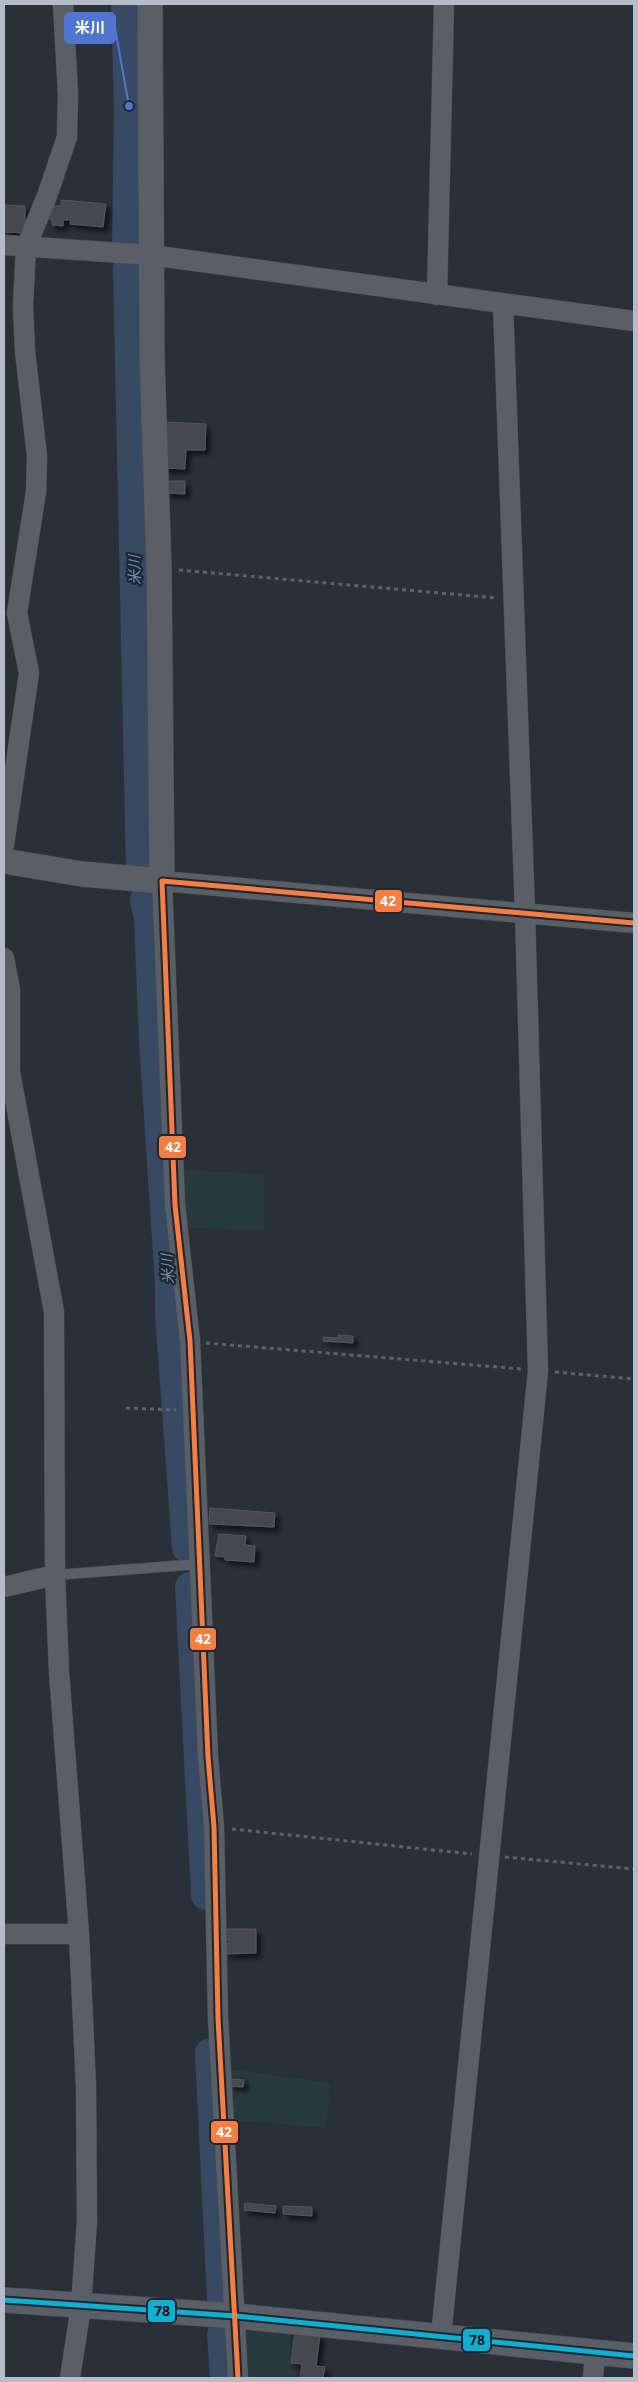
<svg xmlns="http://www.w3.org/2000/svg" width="638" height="2382" viewBox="0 0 638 2382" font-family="'Noto Sans','Noto Sans JP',sans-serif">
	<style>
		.grass { fill: #273a3e }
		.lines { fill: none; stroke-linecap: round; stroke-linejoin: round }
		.river { stroke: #384963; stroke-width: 30 }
		.building { fill: #444950; stroke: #52575f; filter: url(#shadow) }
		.service-casing { stroke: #484c53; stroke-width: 11 }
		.minor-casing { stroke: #484c53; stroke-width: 21 }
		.tertiary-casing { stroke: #484c53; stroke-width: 26 }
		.path { stroke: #5d636a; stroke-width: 3; stroke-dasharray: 4 4; stroke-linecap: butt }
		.service { stroke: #5a5e66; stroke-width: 10 }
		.minor { stroke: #5a5e66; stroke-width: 20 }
		.tertiary { stroke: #5a5e66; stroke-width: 25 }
		.bus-1-casing { stroke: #1d2633; stroke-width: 9 }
		.bus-2-casing { stroke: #1d2633; stroke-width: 9 }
		.bus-1 { stroke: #0dafd3; stroke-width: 5 }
		.bus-2 { stroke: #f77d43; stroke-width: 5 }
		.labels { text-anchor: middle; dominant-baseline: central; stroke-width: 4.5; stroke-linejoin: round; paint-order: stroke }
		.water-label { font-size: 15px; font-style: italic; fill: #7c92b1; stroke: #1d2633 }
		.leader { fill: none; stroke: #5274d3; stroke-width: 2 }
		.callout-dot { fill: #5274d3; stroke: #1d2633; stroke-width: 2 }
		.callout { fill: #5274d3; stroke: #5274d3; stroke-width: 2 }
		.callout-label { font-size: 15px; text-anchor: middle; font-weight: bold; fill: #fff }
		.line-badge { stroke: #1d2633; stroke-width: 2 }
		.badge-label { font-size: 14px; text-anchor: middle; font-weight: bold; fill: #fff }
		.pale-badge-label { font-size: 14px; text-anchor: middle; font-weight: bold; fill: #111 }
	</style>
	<defs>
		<filter id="shadow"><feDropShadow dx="4.5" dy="4.5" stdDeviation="2.5" flood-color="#0009"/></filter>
	</defs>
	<rect width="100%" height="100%" fill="#2a3038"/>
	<path class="grass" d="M 182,1170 L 264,1174 L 264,1230 L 185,1228 Z
		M 228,2069 L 331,2083 L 325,2128 L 233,2120 L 231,2091 L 249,2091 L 249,2079 L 229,2076 Z
		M 251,2330 L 290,2333 L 290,2368 L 297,2370 L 296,2378 L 241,2378 L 244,2333 Z"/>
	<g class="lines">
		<path class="river" d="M 126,4 L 129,106 L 127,246
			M 128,269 L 141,872
			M 145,900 L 149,918 L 154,1041 L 170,1285 L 170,1314 L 187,1548
			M 190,1587 L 206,1895
			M 210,2053 L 222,2300
			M 222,2335 L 225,2378"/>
	</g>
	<path class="building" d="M 61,200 L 106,204 L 103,227 L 70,224 L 71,220 L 63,220 L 63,226 L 52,225 L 52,219 L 46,219 L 50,209 L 53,210 L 54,206 L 61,206 Z
		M 5,205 L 25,206 L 25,233 L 5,232 Z
		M 165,422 L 206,424 L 205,450 L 186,450 L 185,469 L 163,468 Z
		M 166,481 L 185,481 L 185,494 L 166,493 Z
		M 338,1335 L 353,1336 L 353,1343 L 323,1341 L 323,1337 L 338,1338 Z
		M 210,1508 L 275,1513 L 274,1527 L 209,1524 Z
		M 219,1534 L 246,1536 L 245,1545 L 255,1546 L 254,1562 L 225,1560 L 225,1557 L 215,1556 Z
		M 221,1929 L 256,1929 L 256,1953 L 226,1954 L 226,1943 L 229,1943 L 229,1940 L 221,1940 Z
		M 231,2079 L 244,2080 L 243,2087 L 230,2086 Z
		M 245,2203 L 276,2206 L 275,2213 L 244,2210 Z
		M 283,2206 L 312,2207 L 312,2216 L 283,2214 Z
		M 295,2332 L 320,2335 L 316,2366 L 325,2367 L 323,2378 L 300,2378 L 302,2364 L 291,2363 Z"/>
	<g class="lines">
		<defs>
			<path id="service" d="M 55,1575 L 200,1564"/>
			<path id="minor" d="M 4,245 L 151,255 L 634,321
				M 437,295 L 444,4
				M 4,845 L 29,673 L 17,613 L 36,492 L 37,456 L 25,351 L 23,306 L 26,247 L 47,196 L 67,137 L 68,94 L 63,4
				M 4,958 L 10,990 L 10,1072 L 54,1312 L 55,1575 L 59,1672 L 79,1934 L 86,2086 L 87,2221 L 81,2306 L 70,2378
				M 4,1587 L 55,1575
				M 4,1934 L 79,1934
				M 441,2336 L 538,1371 L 525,912 L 503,304
				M 238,2378 L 218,2018 L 214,1827 L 208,1757 L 190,1341 L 175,1205 L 162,881 L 634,923
				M 593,2378 L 595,2353"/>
			<path id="tertiary" d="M 4,861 L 82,874 L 162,881 L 159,568 L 152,359 L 150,4
				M 4,2300 L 236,2316 L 634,2356"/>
		</defs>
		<use href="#service" class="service-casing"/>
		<use href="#minor" class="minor-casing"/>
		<use href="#tertiary" class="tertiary-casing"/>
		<path class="path" d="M 179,570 L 497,598
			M 206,1343 L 522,1369
			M 555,1372 L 634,1379
			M 126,1408 L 176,1410
			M 232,1829 L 472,1854
			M 505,1857 L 634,1869"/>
		<use href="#service" class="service"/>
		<use href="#minor" class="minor"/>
		<use href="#tertiary" class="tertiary"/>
		<defs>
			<path id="bus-1" d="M 4,2300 L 236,2316 L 634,2356"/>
			<path id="bus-2" d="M 238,2378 L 218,2018 L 214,1827 L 208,1757 L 190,1341 L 175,1205 L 162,881 L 634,923"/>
		</defs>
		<use href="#bus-1" class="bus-1-casing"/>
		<use href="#bus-2" class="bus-2-casing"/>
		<use href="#bus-1" class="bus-1"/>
		<use href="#bus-2" class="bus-2"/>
	</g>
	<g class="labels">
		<g class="water-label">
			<text transform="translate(134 570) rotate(-91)">米川</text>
			<text transform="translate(167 1269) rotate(-93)">米川</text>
		</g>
	</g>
	<path class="leader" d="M129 106L115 28"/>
	<circle class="callout-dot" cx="129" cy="106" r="5"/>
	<rect class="callout" x="65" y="13" width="50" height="30" rx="5"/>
	<g class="callout-label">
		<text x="90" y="33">米川</text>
	</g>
	<g class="line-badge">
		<rect x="374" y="889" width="29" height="24" rx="5" fill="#f77d43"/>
		<rect x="158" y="1135" width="29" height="24" rx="5" fill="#f77d43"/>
		<rect x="189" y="1627" width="28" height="24" rx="5" fill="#f77d43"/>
		<rect x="210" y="2120" width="29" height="24" rx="5" fill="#f77d43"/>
		<rect x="147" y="2299" width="29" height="24" rx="5" fill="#0dafd3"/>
		<rect x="462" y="2328" width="29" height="24" rx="5" fill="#0dafd3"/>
	</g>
	<g class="badge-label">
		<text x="388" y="906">42</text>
		<text x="173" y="1152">42</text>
		<text x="203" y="1644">42</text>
		<text x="224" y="2137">42</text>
	</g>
	<g class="pale-badge-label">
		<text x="162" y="2316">78</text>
		<text x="477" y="2345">78</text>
	</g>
	<rect width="638" height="2382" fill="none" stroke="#b4bcc9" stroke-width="10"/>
</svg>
